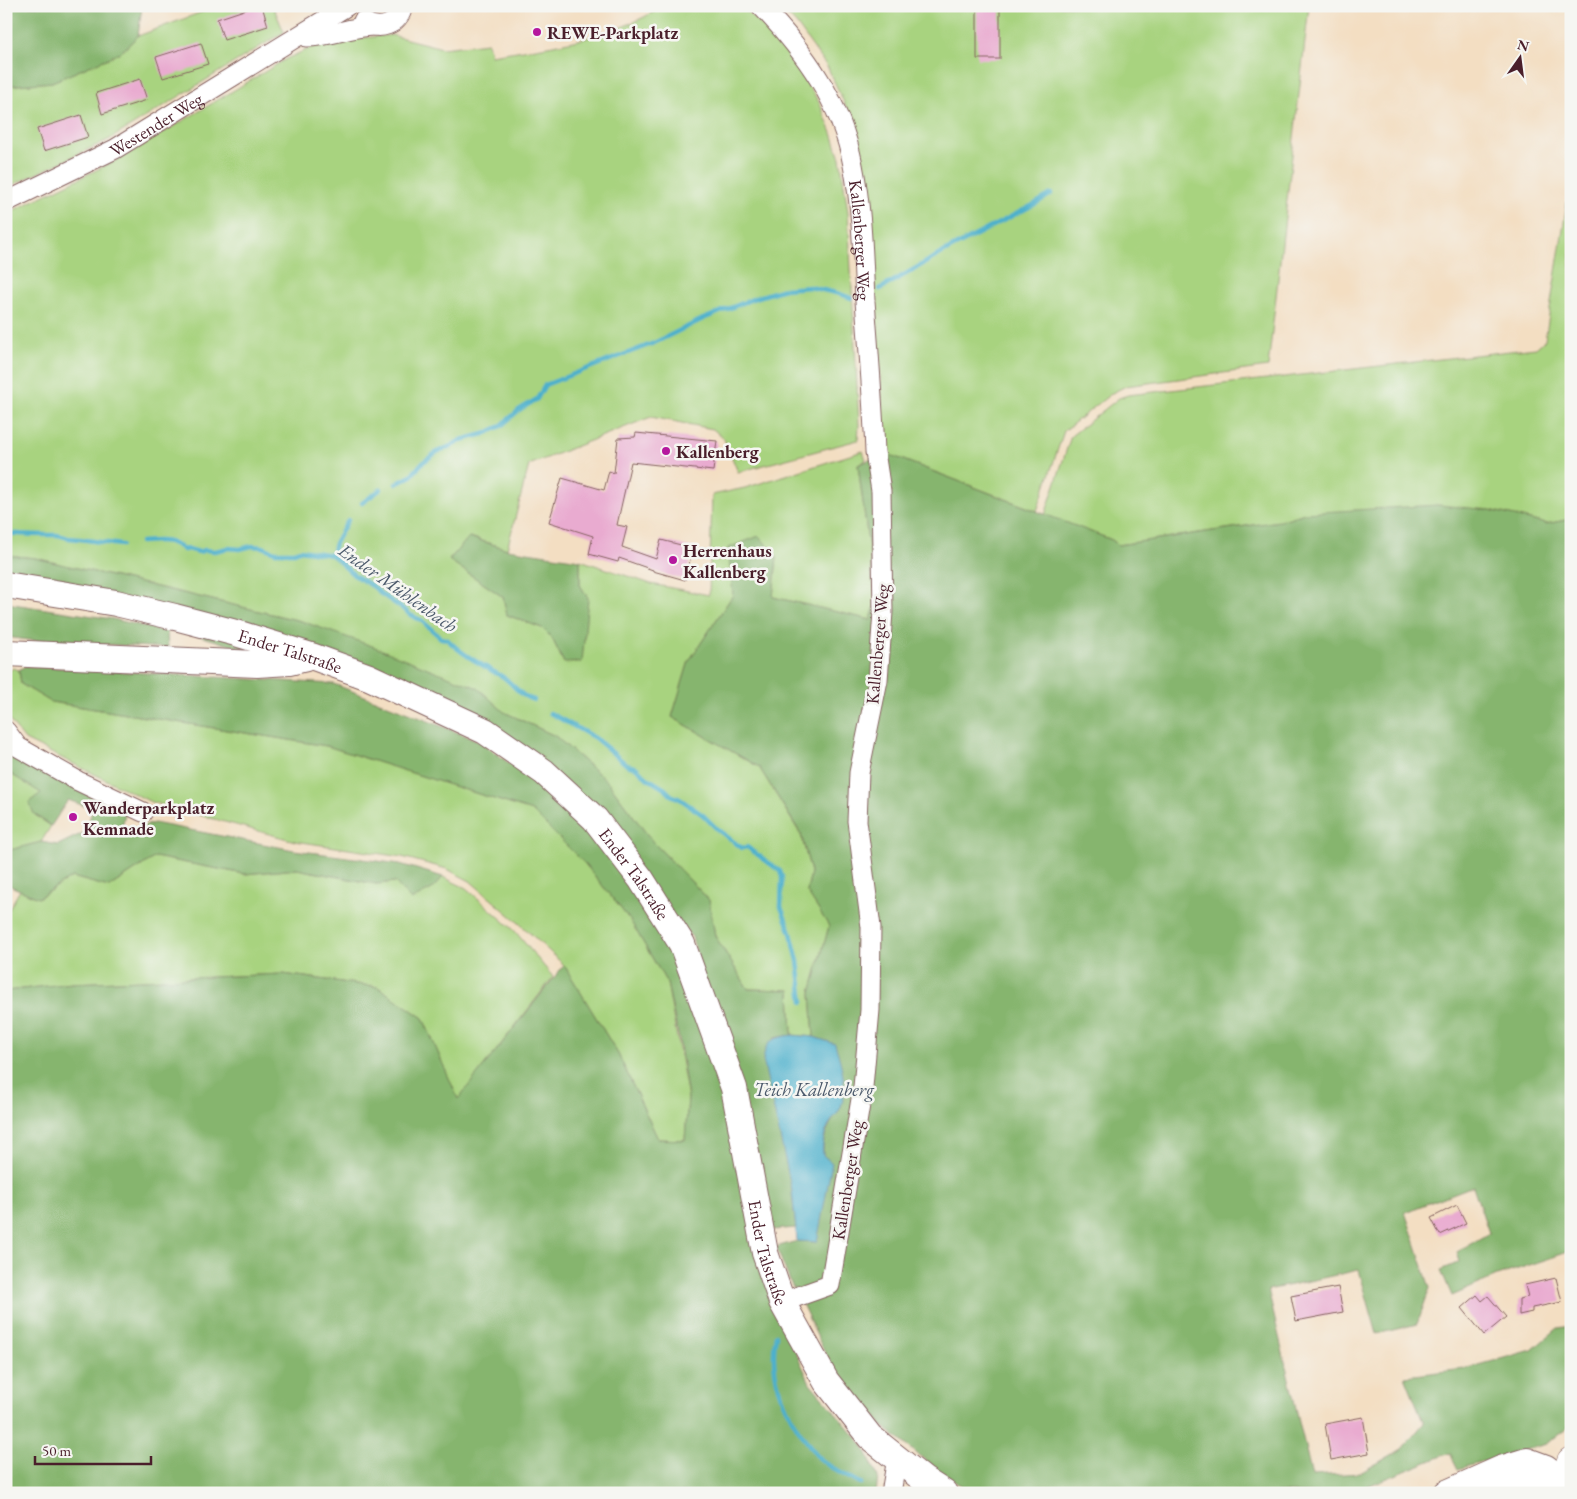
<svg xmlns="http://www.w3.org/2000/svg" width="1577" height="1499" viewBox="0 0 1577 1499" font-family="'EB Garamond',serif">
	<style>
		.green { fill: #a8d37f; stroke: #797955 }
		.forest { fill: #86b56e; stroke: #686a4c }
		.water { fill: #4db0cc; stroke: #4c687c }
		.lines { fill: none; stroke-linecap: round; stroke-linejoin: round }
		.stream { stroke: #4db0cc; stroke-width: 4.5 }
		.building { fill: #e9abd0 }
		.minor-casing { stroke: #856260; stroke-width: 21 }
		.secondary-casing { stroke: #856260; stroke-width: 28 }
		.primary-casing { stroke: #856260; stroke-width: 29 }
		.minor { stroke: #fff; stroke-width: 19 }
		.secondary { stroke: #fff; stroke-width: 26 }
		.primary { stroke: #fff; stroke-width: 28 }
		.poi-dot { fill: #b5179e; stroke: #f6f6f2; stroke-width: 2 }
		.labels { text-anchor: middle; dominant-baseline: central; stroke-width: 5; stroke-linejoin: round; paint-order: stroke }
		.poi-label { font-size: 18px; font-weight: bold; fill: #4a1f2b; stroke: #f6f6f2; text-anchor: start }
		.street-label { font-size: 18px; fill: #4a1f2b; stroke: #f6f6f2 }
		.water-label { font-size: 19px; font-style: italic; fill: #4b596b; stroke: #f6f6f2 }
	</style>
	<rect width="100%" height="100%" fill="#f6f6f2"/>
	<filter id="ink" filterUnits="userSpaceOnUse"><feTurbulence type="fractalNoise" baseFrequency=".02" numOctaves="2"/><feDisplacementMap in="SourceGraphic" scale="10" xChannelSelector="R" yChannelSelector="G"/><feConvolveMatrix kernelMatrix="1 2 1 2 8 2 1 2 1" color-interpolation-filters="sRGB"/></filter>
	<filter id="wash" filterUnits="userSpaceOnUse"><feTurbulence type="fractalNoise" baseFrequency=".0096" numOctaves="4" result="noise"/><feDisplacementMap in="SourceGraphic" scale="20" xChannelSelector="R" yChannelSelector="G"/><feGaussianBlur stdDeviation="1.12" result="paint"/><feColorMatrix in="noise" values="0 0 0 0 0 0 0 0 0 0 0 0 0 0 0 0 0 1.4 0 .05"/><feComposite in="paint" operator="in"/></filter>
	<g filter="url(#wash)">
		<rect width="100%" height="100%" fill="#f3dec2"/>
		<path class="green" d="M 218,6 L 273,6 L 284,32 L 110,139 L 6,188 L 6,86 L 52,82 L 120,53 L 138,36 Z
			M 663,6 L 741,6 L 781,43 L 819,102 L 832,133 L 840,158 L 848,212 L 859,425 L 858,440 L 738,472 L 724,439 L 713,429 L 651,417 L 529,465 L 507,549 L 470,537 L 449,560 L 503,597 L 507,615 L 542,628 L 552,638 L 564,663 L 588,598 L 580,585 L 580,560 L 651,584 L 709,595 L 712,495 L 745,488 L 863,451 L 866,460 L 858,465 L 876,602 L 871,620 L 773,597 L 777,557 L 733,595 L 689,661 L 672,717 L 759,767 L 801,835 L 811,872 L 807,892 L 829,926 L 811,993 L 814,1037 L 792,1035 L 790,990 L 748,989 L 715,936 L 709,900 L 652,841 L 607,781 L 555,736 L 504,712 L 478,689 L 301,621 L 35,558 L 6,555 L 6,214 L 121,158 L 286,59 L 324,42 L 391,35 L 442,48 L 488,43 L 491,55 C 548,46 614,39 663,6 Z
			M 779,6 L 1309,6 L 1268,367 L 1126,386 L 1112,393 L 1064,431 L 1037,511 L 885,453 L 870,214 L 858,133 L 828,68 L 797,25 Z
			M 1571,179 L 1571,519 L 1546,524 L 1490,510 L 1305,513 L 1280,521 L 1118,545 L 1112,540 L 1045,515 L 1071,436 L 1119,398 L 1128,395 L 1536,348 L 1545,340 Z
			M 13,668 L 19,670 L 21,684 L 51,702 L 327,746 L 532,811 L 586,865 L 630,920 L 667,983 L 688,1098 L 685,1140 L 658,1139 L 618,1054 L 564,965 L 519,923 L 470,881 L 447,869 L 402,857 L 295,841 L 151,802 L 25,740 L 6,716 L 6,674 Z
			M 6,771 L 42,793 L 34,814 L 51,826 L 41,842 L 6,851 Z
			M 155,857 L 245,874 L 297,869 L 376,884 L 395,882 L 432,889 L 443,877 L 466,888 L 514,930 L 553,977 L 458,1100 L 423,1018 L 378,987 L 283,974 L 72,983 L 6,991 L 6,914 L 20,890 L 38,898 L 72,877 L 109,887 Z"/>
		<path class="forest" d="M 12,6 L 142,6 L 138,36 L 120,53 L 52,82 L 6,86 L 6,8 Z
			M 885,453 L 1112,540 L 1118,545 L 1280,521 L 1305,513 L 1438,505 L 1490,510 L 1546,524 L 1571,519 L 1571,1251 L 1497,1276 L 1452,1296 L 1441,1270 L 1460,1262 L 1457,1252 L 1489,1233 L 1473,1186 L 1405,1212 L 1430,1288 L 1417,1324 L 1377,1334 L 1359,1270 L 1268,1290 L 1312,1476 L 1360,1473 L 1402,1449 L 1424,1423 L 1405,1376 L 1465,1369 L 1532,1350 L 1558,1328 L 1571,1326 L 1571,1421 L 1569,1427 L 1546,1444 L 1458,1469 L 1450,1453 L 1350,1493 L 974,1493 L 945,1476 L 885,1428 L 832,1368 L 803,1306 L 792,1286 L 776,1247 L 797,1241 L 817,1242 L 823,1155 C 822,1136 830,1123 840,1108 L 835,1044 L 814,1037 L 811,993 L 829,926 L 807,892 L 811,872 L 801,834 L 759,767 L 672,717 L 689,661 L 733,595 L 728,548 L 759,536 L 777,557 L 773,597 L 871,620 L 876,601 L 858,465 Z
			M 469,537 L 507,549 L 580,560 L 580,585 L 588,598 L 582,662 L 564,663 L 552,638 L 542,628 L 507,615 L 503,597 L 449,560 Z
			M 6,555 L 35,558 L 301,621 L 372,646 L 478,688 L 504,712 L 555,736 L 607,781 L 652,841 L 709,900 L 715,936 L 748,989 L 790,990 L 792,1035 L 774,1038 L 796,1228 L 772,1230 L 692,937 L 492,722 L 6,579 Z
			M 6,603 L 113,619 L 167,632 L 168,648 L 28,640 L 6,637 Z
			M 25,666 L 334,684 L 479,741 L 536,783 L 584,828 L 632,884 L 674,948 L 725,1092 L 777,1311 L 810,1383 L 863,1445 L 878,1477 L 876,1493 L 6,1493 L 6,991 L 72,983 L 283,974 L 378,987 L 423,1018 L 458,1099 L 564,965 L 618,1054 L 658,1139 L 685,1140 L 688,1098 L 679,1039 L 667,983 L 630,920 L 586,865 L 532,811 L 327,746 L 51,702 L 21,684 L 19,670 Z
			M 6,744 L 125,813 L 121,833 L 154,823 L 294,850 L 400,864 L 443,877 L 432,889 L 411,900 L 395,882 L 376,884 L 297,869 L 245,874 L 155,857 L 109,887 L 72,877 L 38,898 L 6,884 L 6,851 L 41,842 L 58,845 L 85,832 L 93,809 L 68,800 L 51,826 L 34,814 L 29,802 L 41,793 L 6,771 Z"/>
		<path class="water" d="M 792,1035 L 814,1037 L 835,1044 C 841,1063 849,1089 840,1109 C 837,1115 832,1119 829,1125 C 824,1134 822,1144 823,1155 L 832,1163 L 817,1242 L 797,1241 L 792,1191 L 763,1060 C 766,1039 774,1038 792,1035 Z"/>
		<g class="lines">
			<path class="stream" d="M 880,289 L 942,253 L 1035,204 L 1051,194
				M 396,484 L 411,476 L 422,463 L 437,452 L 453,445 L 461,440 L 484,434 L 501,426 L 519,410 L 537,399 L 545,385 L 654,343 L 703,319 L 755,298 L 784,289 L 810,287 L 840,294 L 851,298
				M 362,503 L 381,489
				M 6,533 C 23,535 40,535 57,535 C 61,535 64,537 68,538 C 86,539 104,543 122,545
				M 141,542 C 159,541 169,538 184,550 L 188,549 L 199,552 L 205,550 L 215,551 L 228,548 L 240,549 L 252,546 L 263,547 L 275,552 L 294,552 L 300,550 L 332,555 L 354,575 L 374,587 L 381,594 L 406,611 L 410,615 L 421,620 L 441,638 L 447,639 C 462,655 484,666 503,677 C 515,685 520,697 534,700
				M 332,555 L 335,543 L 348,520
				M 550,713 L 595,738 L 627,765 L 637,768 L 647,778 L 665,789 L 671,795 L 680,799 L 703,815 L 718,830 L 742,848 L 747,847 L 780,871 L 782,877 L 781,907 L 791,933 L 798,961 L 803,1002
				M 776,1335 C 768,1373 784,1411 807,1442 C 811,1447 814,1453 818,1457 C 830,1468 847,1477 861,1483"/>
		</g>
		<g id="blocks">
			<path class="building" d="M 256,6 L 262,6 L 268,26 L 224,40 L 217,19 Z
				M 977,6 L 1000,6 L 1000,59 L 977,59 Z
				M 201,43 L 208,64 L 163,78 L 156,57 Z
				M 140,79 L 147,100 L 102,114 L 96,93 Z
				M 81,115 L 88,137 L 44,151 L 37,129 Z
				M 636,433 L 717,441 L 713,471 L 631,462 L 617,525 L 627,527 L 622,547 L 656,559 L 661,540 L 693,548 L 685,580 L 653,571 L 653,570 L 619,558 L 618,562 L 589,554 L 593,536 L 549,522 L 562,478 L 604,490 L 609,471 L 614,473 L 618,438 L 635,437 Z
				M 1457,1205 L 1466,1223 L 1440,1235 L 1431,1218 Z
				M 1556,1278 L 1562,1302 L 1532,1308 L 1532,1312 L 1519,1315 L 1519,1299 L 1528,1297 L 1525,1285 Z
				M 1338,1287 L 1343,1312 L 1296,1321 L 1291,1296 Z
				M 1477,1295 L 1482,1301 L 1488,1296 L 1506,1317 L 1484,1335 L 1462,1308 Z
				M 1363,1417 L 1369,1453 L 1331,1460 L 1325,1424 Z"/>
		</g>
	</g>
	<g filter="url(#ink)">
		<use href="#blocks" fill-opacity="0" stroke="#856260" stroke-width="1"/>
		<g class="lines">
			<defs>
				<g id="minor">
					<path id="s1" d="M 761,6 C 805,52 841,102 853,165 C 862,209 863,256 865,301 C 869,351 873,402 875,452 L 881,491 L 883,612 L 878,680 L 859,773 L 857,821 L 871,927 L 870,1010 L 863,1087 L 830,1285 L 782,1302"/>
					<path d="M 363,21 C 379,32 399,25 403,6"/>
					<path d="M 307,37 C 329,37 349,27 373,26"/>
					<path id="s2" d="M 6,202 L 115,149 L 347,6"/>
					<path d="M 6,731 L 18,747 L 78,781 L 143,812"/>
					<path d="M 891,1493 L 897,1458"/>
				</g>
				<g id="secondary">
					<path id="s3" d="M 6,585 L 116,603 L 175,617 L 236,633 L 314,657 L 369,677 L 485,731 L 544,772 L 595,819 L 641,879 L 682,944 L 734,1088 L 765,1253 L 782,1302 L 826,1381 L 870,1437 L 924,1480 L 944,1493"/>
					<path d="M 6,653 L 257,664 L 289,662 L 306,658"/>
					<path d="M 1477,1484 L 1544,1487 L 1563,1482"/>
					<path d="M 1447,1493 L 1501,1469 L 1527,1461 L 1546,1468 L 1563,1482"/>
				</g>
				<path id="primary" d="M 1559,1493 L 1571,1461"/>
			</defs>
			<use href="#minor" class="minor-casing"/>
			<use href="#secondary" class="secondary-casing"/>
			<use href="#primary" class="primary-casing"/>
			<use href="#minor" class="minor"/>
			<use href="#secondary" class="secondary"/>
			<use href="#primary" class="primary"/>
		</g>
	</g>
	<g class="poi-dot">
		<circle cx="537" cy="32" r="5"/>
		<circle cx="666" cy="451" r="5"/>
		<circle cx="673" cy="560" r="5"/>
		<circle cx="73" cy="817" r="5"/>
	</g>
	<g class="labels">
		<g class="poi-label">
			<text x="547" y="32">REWE-Parkplatz</text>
			<text x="676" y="451">Kallenberg</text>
			<text x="683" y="550">Herrenhaus<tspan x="683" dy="21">Kallenberg</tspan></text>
			<text x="83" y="807">Wanderparkplatz<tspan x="83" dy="21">Kemnade</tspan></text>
		</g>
		<g class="street-label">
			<text stroke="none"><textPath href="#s2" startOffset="169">Westender Weg</textPath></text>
			<text stroke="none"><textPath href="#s1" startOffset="262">Kallenberger Weg</textPath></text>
			<text transform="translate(877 644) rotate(-85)">Kallenberger Weg</text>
			<text stroke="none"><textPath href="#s3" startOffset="292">Ender Talstraße</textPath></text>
			<text stroke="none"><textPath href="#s3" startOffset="712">Ender Talstraße</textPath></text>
			<text transform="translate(847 1180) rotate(-81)">Kallenberger Weg</text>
			<text stroke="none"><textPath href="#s3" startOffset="1118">Ender Talstraße</textPath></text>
		</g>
		<g class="water-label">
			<text transform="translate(398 588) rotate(35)">Ender Mühlenbach</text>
			<text x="814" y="1089">Teich Kallenberg</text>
		</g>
	</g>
	<rect width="1577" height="1499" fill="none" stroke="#f6f6f2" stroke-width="25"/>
	<g transform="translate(1520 58) rotate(14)" stroke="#f6f6f2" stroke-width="4" paint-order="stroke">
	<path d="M0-4L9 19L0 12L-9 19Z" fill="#4a1f2b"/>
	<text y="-8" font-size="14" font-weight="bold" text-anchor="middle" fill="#4a1f2b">N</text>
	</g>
	<path d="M35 1456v8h116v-8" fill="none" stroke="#4a1f2b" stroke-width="2.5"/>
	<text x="42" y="1456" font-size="15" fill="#4a1f2b" stroke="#f6f6f2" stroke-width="4" paint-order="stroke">50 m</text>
</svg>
